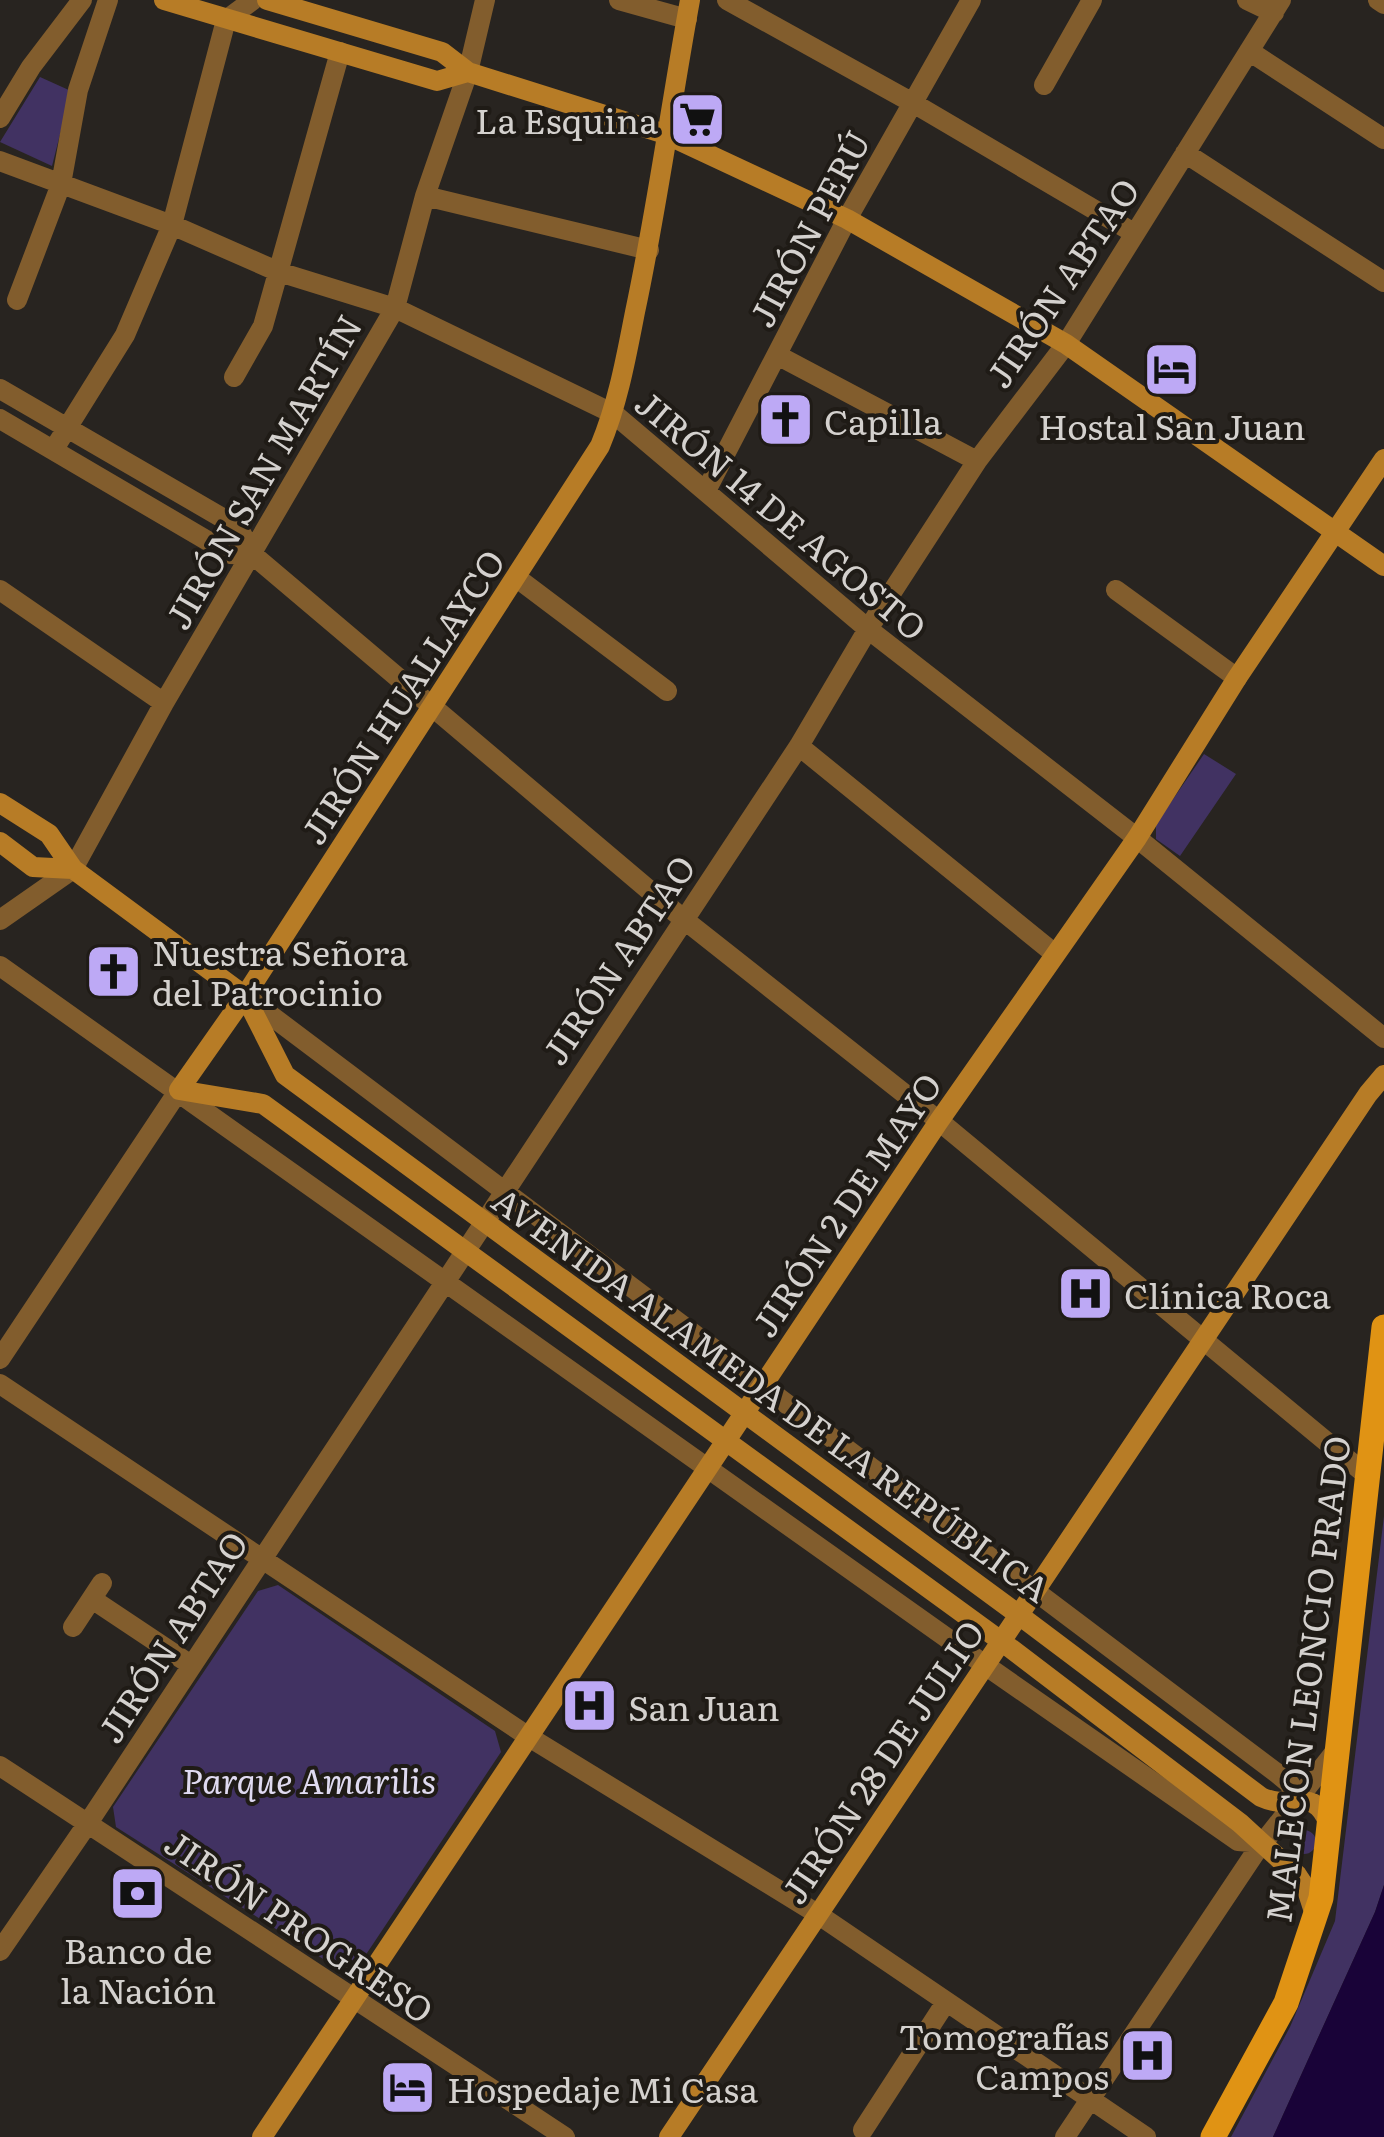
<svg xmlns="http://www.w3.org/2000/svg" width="1384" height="2137" viewBox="0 0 1384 2137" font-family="Literata,serif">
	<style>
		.green { fill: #413262 }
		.water { fill: #190338 }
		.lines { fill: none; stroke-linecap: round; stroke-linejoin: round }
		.street { stroke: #825d2d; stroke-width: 20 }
		.secondary { stroke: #b77c26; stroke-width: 20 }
		.primary { stroke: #e09314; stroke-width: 25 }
		.labels { text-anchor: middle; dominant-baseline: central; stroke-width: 8; stroke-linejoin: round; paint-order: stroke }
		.poi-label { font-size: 35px; fill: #d4d1ce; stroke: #1f1b16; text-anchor: start }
		.street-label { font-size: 35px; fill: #d4d1ce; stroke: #1f1b16 }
		.park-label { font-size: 35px; font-style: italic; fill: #dfdaf0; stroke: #1f1b16 }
	</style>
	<rect width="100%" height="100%" fill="#282420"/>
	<path class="green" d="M 40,77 L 71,91 L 52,166 L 0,142 Z
		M 1204,754 L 1236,774 L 1180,856 L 1156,839 L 1156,824 Z
		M 1384,1516 L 1384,1885 L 1375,1912 L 1273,2137 L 1231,2137 L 1290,2027 L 1335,1921 Z
		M 278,1585 L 495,1731 L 501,1752 L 361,1962 L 331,1964 L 116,1827 L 113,1807 L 258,1591 Z
		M1292 1842a12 12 0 1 1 24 0a12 12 0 1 1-24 0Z"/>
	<path class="water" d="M 1384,1885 L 1384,2137 L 1273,2137 L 1375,1912 Z"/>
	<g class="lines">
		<path class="street" d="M 619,0 L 687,19
			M 727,0 L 913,103 L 1134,233
			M 1247,0 L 1274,13
			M 1378,0 L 1384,4
			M 1249,51 L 1384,139
			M 1044,85 L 1092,0
			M 0,118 L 31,67 L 82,0
			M 1185,153 L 1384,282
			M 0,161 L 172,225 L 279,272 L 395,308 L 614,414 L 868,629 L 1137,838 L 1384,1038
			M 425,196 L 649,250
			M 17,300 L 61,184 L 78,90 L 108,0
			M 777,355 L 977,461
			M 234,377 L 263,326 L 340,52
			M 0,389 L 238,527 L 253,555
			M 0,419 L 230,554 L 253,555 L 682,918 L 939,1121 L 1369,1477
			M 54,449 L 125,335 L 172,225 L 226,20 L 253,0
			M 707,489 L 847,219 L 971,0
			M 517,578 L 667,691
			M 0,590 L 164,703
			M 1116,590 L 1237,678
			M 799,746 L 1055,954
			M 0,920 L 73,869 L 164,703 L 395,308 L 425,196 L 468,72 L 485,0
			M 0,966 L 985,1665 L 1238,1841 L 1263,1843
			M 245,996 L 1278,1774 L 1290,1784 L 1295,1802
			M 0,1359 L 179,1090
			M 0,1384 L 529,1737 L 816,1913 L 1146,2137
			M 92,1599 L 191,1665
			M 73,1627 L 102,1583
			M 0,1766 L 565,2137
			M 0,1951 L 88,1823 L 799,746 L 868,629 L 977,461 L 1066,344 L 1281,0
			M 863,2130 L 946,2002
			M 1065,2137 L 1255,1853 L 1338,1748"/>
		<path class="secondary" d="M 164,0 L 437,81 L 468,72
			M 267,0 L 442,52 L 468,72 L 665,134 L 847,219 L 1066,344 L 1384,566
			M 690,0 C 671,104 657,209 635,312 C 626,358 618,403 600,446 L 245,996 L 179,1090 L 263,1104 L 1001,1641 L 1240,1823 L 1297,1875 L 1307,1890 L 1316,1918
			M 0,803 L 49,834 L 73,869 L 245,996 L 285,1075 L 1019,1615 L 1261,1797 C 1293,1812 1313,1784 1329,1824
			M 0,842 L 33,867 L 73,869
			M 262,2137 L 939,1121 L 1137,838 L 1237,678 L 1384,459
			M 669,2137 L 1368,1094 L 1384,1075"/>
		<path class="primary" d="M 1213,2137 L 1286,2003 L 1321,1898 L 1384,1327"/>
	</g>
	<defs>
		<symbol id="supermarket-square" viewBox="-11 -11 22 22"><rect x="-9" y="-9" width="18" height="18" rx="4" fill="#bda9f5" stroke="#1f1b16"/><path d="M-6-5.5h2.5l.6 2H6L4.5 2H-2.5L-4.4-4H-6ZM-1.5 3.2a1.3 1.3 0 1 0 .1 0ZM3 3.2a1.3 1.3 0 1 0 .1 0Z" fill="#111"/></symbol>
		<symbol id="hotel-square" viewBox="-11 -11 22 22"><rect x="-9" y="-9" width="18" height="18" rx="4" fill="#bda9f5" stroke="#1f1b16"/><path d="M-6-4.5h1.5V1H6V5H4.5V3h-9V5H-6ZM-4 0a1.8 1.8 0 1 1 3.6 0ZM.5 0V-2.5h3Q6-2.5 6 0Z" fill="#111"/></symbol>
		<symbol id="church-square" viewBox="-11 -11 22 22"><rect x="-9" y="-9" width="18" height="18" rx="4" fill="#bda9f5" stroke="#1f1b16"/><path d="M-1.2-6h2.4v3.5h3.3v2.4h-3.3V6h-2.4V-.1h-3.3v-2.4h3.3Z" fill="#111"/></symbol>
		<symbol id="hospital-square" viewBox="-11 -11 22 22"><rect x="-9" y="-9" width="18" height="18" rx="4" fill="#bda9f5" stroke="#1f1b16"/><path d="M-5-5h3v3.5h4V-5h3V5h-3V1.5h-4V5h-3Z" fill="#111"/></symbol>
		<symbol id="bank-square" viewBox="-11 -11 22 22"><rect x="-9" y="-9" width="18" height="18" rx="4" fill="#bda9f5" stroke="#1f1b16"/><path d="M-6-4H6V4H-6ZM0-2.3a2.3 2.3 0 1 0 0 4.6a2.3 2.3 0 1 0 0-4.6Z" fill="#111"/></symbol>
	</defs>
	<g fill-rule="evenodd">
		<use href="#supermarket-square" x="666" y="88" width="63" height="63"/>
		<use href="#hotel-square" x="1140" y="338" width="63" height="63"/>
		<use href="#church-square" x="754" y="388" width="63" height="63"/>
		<use href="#church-square" x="82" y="940" width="63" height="63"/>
		<use href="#hospital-square" x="1054" y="1262" width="63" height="63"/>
		<use href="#hospital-square" x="558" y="1674" width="63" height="63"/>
		<use href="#bank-square" x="106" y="1862" width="63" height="63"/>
		<use href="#hospital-square" x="1116" y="2024" width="63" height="63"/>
		<use href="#hotel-square" x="376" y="2056" width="63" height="63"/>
	</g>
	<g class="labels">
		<g class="poi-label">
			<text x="658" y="119" text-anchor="end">La Esquina</text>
			<text x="824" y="420">Capilla</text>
			<text x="1172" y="425" text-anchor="middle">Hostal San Juan</text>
			<text x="152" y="951">Nuestra Señora<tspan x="152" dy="40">del Patrocinio</tspan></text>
			<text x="1124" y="1294">Clínica Roca</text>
			<text x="628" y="1706">San Juan</text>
			<text x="138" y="1949" text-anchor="middle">Banco de<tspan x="138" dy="40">la Nación</tspan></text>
			<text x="1109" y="2035" text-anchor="end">Tomografías<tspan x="1109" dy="40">Campos</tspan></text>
			<text x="447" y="2088">Hospedaje Mi Casa</text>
		</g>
		<g class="street-label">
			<text transform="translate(808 228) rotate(-62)">JIRÓN PERÚ</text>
			<text transform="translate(1061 282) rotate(-56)">JIRÓN ABTAO</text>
			<text transform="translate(262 471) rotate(-60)">JIRÓN SAN MARTÍN</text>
			<text transform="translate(782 514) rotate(40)">JIRÓN 14 DE AGOSTO</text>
			<text transform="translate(401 696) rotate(-57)">JIRÓN HUALLAYCO</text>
			<text transform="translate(617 959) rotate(-56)">JIRÓN ABTAO</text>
			<text transform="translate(845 1204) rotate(-56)">JIRÓN 2 DE MAYO</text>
			<text transform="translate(772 1393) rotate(36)">AVENIDA ALAMEDA DE LA REPÚBLICA</text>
			<text transform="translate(171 1636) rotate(-57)">JIRÓN ABTAO</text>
			<text transform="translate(1306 1679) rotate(-83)">MALECON LEONCIO PRADO</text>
			<text transform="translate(881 1761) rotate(-56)">JIRÓN 28 DE JULIO</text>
			<text transform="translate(300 1925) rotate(34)">JIRÓN PROGRESO</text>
		</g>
		<g class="park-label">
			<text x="309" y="1779">Parque Amarilis</text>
		</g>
	</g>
</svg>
